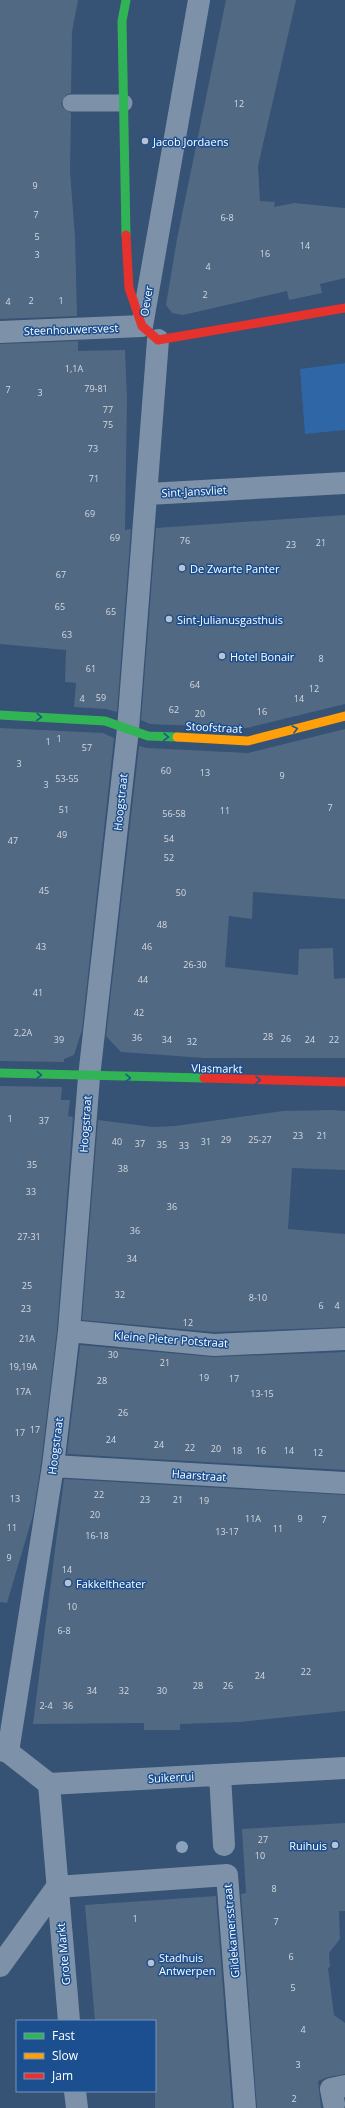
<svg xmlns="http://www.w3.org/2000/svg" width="345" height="2108" viewBox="0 0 345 2108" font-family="'Open Sans',sans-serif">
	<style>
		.green { fill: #2f66a5 }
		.building { fill: #526984 }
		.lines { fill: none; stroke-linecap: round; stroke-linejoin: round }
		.lane { stroke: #7d92a8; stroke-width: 17 }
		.street { stroke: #7d92a8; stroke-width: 22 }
		.fast { stroke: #30b455; stroke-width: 9 }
		.slow { stroke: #ff9f0a; stroke-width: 9 }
		.jam { stroke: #e5322d; stroke-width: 9 }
		.tree { fill: #8aa2be }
		.oneway { stroke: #1d5989 }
		.poi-dot { fill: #b9c2ce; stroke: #1b4f8f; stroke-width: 1.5 }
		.labels { text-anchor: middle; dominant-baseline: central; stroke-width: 3; stroke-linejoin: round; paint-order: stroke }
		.number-label { font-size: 9px; fill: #d4dae0 }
		.poi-label { font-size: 11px; fill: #fff; stroke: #1b4f8f; text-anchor: start }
		.street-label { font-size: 11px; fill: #fff; stroke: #1b4f8f }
	</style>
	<rect width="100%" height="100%" fill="#365274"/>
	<path class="green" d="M 345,363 L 345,430 L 305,434 L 300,369 Z"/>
	<path class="building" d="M 0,0 L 78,0 L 72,32 L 71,93 L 66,95 L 61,103 L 63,108 L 71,113 L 70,171 L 75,237 L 77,316 L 0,319 Z
		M 226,0 L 296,0 L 258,166 L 260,201 L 275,202 L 274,207 L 294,203 L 345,208 L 345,278 L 320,284 L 322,293 L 289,300 L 287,291 L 183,315 L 172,313 L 166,305 L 177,239 Z
		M 78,341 L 78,351 L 125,350 L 127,398 L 125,530 L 131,529 L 117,712 L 106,709 L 74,707 L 76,683 L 65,682 L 66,650 L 0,644 L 0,344 Z
		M 345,515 L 345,704 L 247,728 L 150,724 L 141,720 L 156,528 Z
		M 0,728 L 103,733 L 114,738 L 82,1030 L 74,1055 L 64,1059 L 64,1062 L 0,1061 Z
		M 345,729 L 345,899 L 253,892 L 252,919 L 229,916 L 225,967 L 298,975 L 299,949 L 333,948 L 334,979 L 345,978 L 345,1058 L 204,1058 L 121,1052 L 106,1036 L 139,746 L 147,748 L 248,753 Z
		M 0,1086 L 62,1087 L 61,1100 L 70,1100 L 68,1116 L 73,1117 L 57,1330 L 41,1464 L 33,1515 L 7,1603 L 0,1602 Z
		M 333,1110 L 345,1111 L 345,1170 L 292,1168 L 288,1229 L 345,1234 L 345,1327 L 214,1332 L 82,1320 L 98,1120 L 153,1127 L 175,1126 L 283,1111 Z
		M 80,1345 L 213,1357 L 345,1352 L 345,1470 L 67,1454 Z
		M 64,1479 L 345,1495 L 345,1711 L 240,1722 L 180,1724 L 180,1730 L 144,1730 L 144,1723 L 33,1724 Z
		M 345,1823 L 345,1911 L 339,1911 L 340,1939 L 329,1953 L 330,1967 L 328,1968 L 334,2015 L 345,2023 L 345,2074 L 328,2077 L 318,2081 L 321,2108 L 257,2108 L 241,1894 L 246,1893 L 242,1829 Z
		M 216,1896 L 232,2108 L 155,2108 L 155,2021 L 95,2021 L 85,1905 Z"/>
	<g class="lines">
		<path class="lane" d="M 71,103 L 124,103"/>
		<path class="street" d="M 0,332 L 142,326 L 199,0
			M 148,494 L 345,483
			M 69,1331 L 214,1345 L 345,1339
			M 53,1466 L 345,1483
			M 0,1750 L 8,1752 L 49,1784 L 345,1768
			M 8,1752 L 53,1466 L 69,1331 L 89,1077 L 128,729 L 158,340
			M 220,1775 L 224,1845
			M 49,1784 L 69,2021
			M 57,1887 L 227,1875 L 245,2108
			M 0,1966 L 57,1887
			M 75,2091 L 77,2108
			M 334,2104 L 331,2089 L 345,2086"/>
		<path class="fast" d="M 126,0 L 122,21 L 126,235
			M 0,715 L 105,721 L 148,736 L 177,737
			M 0,1073 L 204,1078"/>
		<path class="slow" d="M 177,737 L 248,741 L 345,716"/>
		<path class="jam" d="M 126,235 L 129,288 L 142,326 L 158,340 L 345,308
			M 204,1078 L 345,1082"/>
	</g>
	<circle class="tree" cx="182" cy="1847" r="6"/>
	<defs><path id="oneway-chevron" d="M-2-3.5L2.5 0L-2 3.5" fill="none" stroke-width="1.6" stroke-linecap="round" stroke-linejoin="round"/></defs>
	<g class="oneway">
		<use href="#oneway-chevron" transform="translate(39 717) rotate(3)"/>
		<use href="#oneway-chevron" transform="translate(295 729) rotate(-14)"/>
		<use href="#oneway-chevron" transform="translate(166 737) rotate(3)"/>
		<use href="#oneway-chevron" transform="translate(39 1075) rotate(2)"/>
		<use href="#oneway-chevron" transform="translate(128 1078) rotate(1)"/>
		<use href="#oneway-chevron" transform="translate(258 1080) rotate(1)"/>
	</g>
	<g class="poi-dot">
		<circle cx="145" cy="141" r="4"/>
		<circle cx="182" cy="568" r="4"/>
		<circle cx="169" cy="619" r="4"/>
		<circle cx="222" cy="656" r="4"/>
		<circle cx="68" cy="1583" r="4"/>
		<circle cx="335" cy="1845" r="4"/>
		<circle cx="151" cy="1963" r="4"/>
	</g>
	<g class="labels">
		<g class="number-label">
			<text x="239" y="103">12</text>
			<text x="35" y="185">9</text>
			<text x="36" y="214">7</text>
			<text x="227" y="217">6-8</text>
			<text x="37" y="236">5</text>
			<text x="305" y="245">14</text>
			<text x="265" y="253">16</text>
			<text x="37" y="254">3</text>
			<text x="208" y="266">4</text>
			<text x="205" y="294">2</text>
			<text x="31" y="300">2</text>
			<text x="61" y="300">1</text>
			<text x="8" y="301">4</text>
			<text x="74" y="368">1,1A</text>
			<text x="96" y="388">79-81</text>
			<text x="8" y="389">7</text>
			<text x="40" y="392">3</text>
			<text x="108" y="409">77</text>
			<text x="108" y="424">75</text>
			<text x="93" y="448">73</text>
			<text x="94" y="478">71</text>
			<text x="90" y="513">69</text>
			<text x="115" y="537">69</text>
			<text x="185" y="540">76</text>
			<text x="321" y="542">21</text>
			<text x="291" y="544">23</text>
			<text x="61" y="574">67</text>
			<text x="60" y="606">65</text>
			<text x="111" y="611">65</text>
			<text x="67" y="634">63</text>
			<text x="321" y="658">8</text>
			<text x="91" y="668">61</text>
			<text x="195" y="684">64</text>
			<text x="314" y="688">12</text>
			<text x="101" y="697">59</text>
			<text x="82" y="698">4</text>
			<text x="299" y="698">14</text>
			<text x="174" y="709">62</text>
			<text x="262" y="711">16</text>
			<text x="200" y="713">20</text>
			<text x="59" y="738">1</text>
			<text x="48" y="741">1</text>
			<text x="87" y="747">57</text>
			<text x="19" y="763">3</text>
			<text x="166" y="770">60</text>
			<text x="205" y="772">13</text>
			<text x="282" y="775">9</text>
			<text x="67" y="778">53-55</text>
			<text x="46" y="784">3</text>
			<text x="330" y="807">7</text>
			<text x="64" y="809">51</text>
			<text x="225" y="810">11</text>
			<text x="174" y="813">56-58</text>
			<text x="62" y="834">49</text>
			<text x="169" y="838">54</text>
			<text x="13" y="840">47</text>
			<text x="169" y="857">52</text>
			<text x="44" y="890">45</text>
			<text x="181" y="892">50</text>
			<text x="162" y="924">48</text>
			<text x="41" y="946">43</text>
			<text x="147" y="946">46</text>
			<text x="195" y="964">26-30</text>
			<text x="143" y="979">44</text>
			<text x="38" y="992">41</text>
			<text x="139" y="1012">42</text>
			<text x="23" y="1032">2,2A</text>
			<text x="268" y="1036">28</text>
			<text x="137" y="1037">36</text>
			<text x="286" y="1038">26</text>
			<text x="59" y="1039">39</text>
			<text x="167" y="1039">34</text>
			<text x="310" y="1039">24</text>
			<text x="334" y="1039">22</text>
			<text x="192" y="1041">32</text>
			<text x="10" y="1118">1</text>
			<text x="44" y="1120">37</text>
			<text x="298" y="1135">23</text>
			<text x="322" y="1135">21</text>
			<text x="226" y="1139">29</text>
			<text x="260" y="1139">25-27</text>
			<text x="117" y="1141">40</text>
			<text x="206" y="1141">31</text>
			<text x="140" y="1143">37</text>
			<text x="162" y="1144">35</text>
			<text x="184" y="1145">33</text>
			<text x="32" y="1164">35</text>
			<text x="123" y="1168">38</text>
			<text x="31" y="1191">33</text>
			<text x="172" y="1206">36</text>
			<text x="135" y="1230">36</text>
			<text x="29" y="1236">27-31</text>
			<text x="132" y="1258">34</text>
			<text x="27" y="1285">25</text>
			<text x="120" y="1294">32</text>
			<text x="258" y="1297">8-10</text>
			<text x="321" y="1305">6</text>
			<text x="337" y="1305">4</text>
			<text x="26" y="1308">23</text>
			<text x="188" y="1322">12</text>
			<text x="27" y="1338">21A</text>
			<text x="113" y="1354">30</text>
			<text x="165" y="1362">21</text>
			<text x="23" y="1366">19,19A</text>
			<text x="204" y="1377">19</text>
			<text x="234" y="1378">17</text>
			<text x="102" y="1380">28</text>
			<text x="23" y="1391">17A</text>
			<text x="262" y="1393">13-15</text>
			<text x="123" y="1412">26</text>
			<text x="35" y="1429">17</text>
			<text x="20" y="1432">17</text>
			<text x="111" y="1439">24</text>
			<text x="159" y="1444">24</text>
			<text x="190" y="1447">22</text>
			<text x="216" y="1448">20</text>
			<text x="237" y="1450">18</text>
			<text x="261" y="1450">16</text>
			<text x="289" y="1450">14</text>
			<text x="318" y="1452">12</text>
			<text x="99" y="1494">22</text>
			<text x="15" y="1498">13</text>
			<text x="145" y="1499">23</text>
			<text x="178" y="1499">21</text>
			<text x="204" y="1500">19</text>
			<text x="95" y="1514">20</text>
			<text x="253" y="1518">11A</text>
			<text x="300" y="1518">9</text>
			<text x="324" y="1519">7</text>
			<text x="12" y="1527">11</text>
			<text x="278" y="1528">11</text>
			<text x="227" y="1531">13-17</text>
			<text x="97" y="1535">16-18</text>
			<text x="9" y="1557">9</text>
			<text x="67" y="1569">14</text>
			<text x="72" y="1606">10</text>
			<text x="64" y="1630">6-8</text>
			<text x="306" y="1671">22</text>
			<text x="260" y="1675">24</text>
			<text x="198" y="1685">28</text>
			<text x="228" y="1685">26</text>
			<text x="92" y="1690">34</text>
			<text x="124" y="1690">32</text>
			<text x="162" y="1690">30</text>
			<text x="46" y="1705">2-4</text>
			<text x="68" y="1705">36</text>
			<text x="263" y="1839">27</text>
			<text x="260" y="1855">10</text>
			<text x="274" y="1888">8</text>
			<text x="135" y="1918">1</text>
			<text x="276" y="1921">7</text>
			<text x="291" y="1956">6</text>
			<text x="293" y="1987">5</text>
			<text x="303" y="2029">4</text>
			<text x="298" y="2064">3</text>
			<text x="294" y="2098">2</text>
		</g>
		<g class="poi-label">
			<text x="153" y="141">Jacob Jordaens</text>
			<text x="190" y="568">De Zwarte Panter</text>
			<text x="177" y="619">Sint-Julianusgasthuis</text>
			<text x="230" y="656">Hotel Bonair</text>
			<text x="76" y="1583">Fakkeltheater</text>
			<text x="327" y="1845" text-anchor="end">Ruihuis</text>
			<text x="159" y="1957">Stadhuis<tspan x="159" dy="13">Antwerpen</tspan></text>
		</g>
		<g class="street-label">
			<text transform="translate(146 301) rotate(-81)">Oever</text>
			<text transform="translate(71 329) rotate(-2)">Steenhouwersvest</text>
			<text transform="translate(194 491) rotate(-3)">Sint-Jansvliet</text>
			<text transform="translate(214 727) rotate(3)">Stoofstraat</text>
			<text transform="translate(120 802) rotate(-84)">Hoogstraat</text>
			<text transform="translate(217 1068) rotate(1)">Vlasmarkt</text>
			<text transform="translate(85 1124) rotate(-86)">Hoogstraat</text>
			<text transform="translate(171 1339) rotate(4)">Kleine Pieter Potstraat</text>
			<text transform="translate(55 1446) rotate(-83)">Hoogstraat</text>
			<text transform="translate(199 1475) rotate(4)">Haarstraat</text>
			<text transform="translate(171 1777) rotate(-3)">Suikerrui</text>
			<text transform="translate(231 1931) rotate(-95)">Gildekamersstraat</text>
			<text transform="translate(63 1954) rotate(-95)">Grote Markt</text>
		</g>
	</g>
	<rect x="16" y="2020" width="140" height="72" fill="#1b4f8f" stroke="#7695bc"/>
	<rect x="24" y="2033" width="20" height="6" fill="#30b455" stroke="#7695bc"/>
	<text x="52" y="2040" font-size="12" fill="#ffffff">Fast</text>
	<rect x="24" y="2053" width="20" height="6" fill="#ff9f0a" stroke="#7695bc"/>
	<text x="52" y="2060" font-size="12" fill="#ffffff">Slow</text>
	<rect x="24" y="2073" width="20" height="6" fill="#e5322d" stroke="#7695bc"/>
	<text x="52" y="2080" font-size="12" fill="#ffffff">Jam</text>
</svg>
